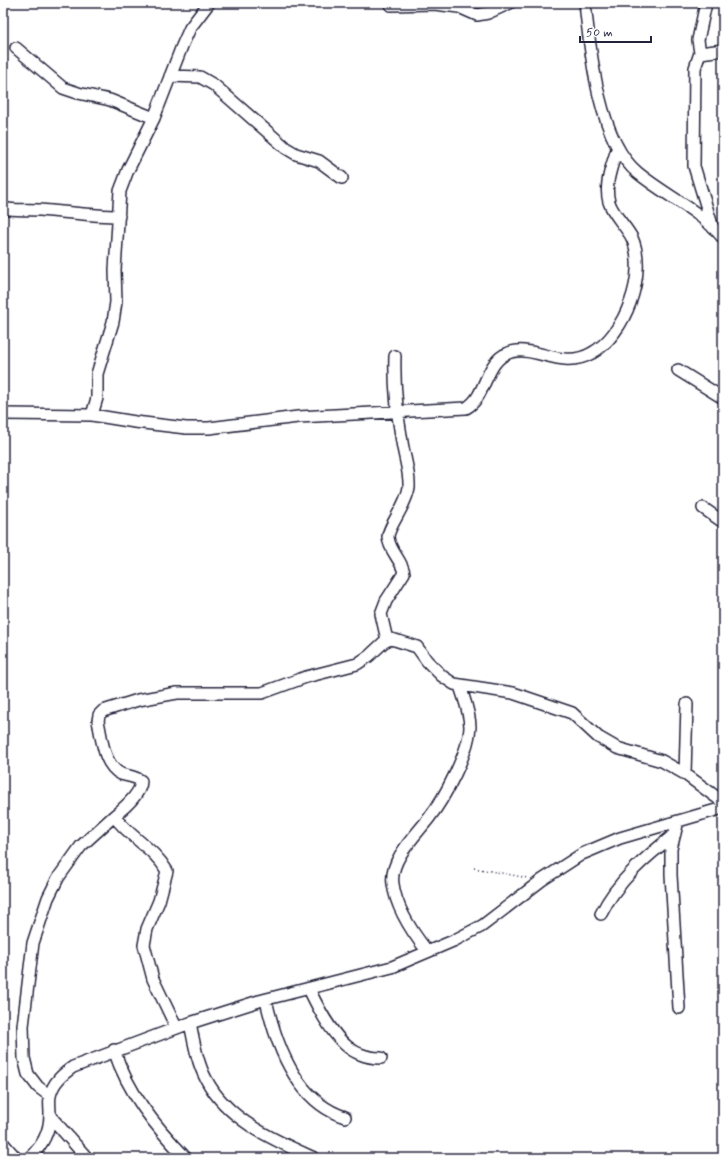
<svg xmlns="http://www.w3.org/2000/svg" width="726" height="1161" viewBox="0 0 726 1161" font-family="Mynerve,sans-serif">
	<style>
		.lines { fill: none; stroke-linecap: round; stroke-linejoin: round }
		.minor-casing { stroke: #22223b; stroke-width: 14 }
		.path { stroke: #22223b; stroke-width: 1.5; stroke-dasharray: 1 3; stroke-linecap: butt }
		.minor { stroke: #fff; stroke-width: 11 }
	</style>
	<rect width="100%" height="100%" fill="#fff"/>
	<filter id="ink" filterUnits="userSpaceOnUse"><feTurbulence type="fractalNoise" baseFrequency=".025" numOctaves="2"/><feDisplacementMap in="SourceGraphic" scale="8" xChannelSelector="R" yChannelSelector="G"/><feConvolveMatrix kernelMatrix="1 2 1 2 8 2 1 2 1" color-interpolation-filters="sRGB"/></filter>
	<g filter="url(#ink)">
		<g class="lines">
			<defs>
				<path id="minor" d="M 585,3 C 590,51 599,142 638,173 C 666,196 700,210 723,238
					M 391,5 L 434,4 L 459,7 L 477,15 L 488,13 L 510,3
					M 16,48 L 63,88 L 78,93 L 110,100 L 154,118
					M 700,53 L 698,40 L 706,3
					M 170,76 L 200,77 L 214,85 L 286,148 L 296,154 L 319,161 L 342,178
					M 3,208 C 16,211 27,209 40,210 C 67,212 92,216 119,216
					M 713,228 L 694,166 L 695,68 L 700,53 L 723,50
					M 678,370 L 723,398
					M 3,414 L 92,415 L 135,422 L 186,428 L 209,428 L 298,417 L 466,408 C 486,397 484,367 504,355 C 532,340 559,372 592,353 C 625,335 648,273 632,238 C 626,226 613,215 609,202 C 604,184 612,166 617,149
					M 92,415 L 97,398 L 97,374 L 113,322 L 116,302 L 115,270 L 120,191 L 128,170 L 154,118 L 182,46 L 190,28 L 209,3
					M 703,508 L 723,522
					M 387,640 L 381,614 L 386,601 L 404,573 C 402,560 389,551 388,537 C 388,526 407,505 409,487 C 410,473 404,456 402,442 C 397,413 394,385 395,356
					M 685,774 L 687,704
					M 678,821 L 671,849 L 671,875 L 679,1008
					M 601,914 C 617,881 647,856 675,834
					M 427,951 C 412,932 396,908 393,884 C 389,860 416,835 429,818 C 444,799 469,752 470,727 C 470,713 464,699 460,686
					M 309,989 C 319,1010 337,1046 360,1054 C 367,1057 374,1058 381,1058
					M 266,1000 C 276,1045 297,1102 345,1117
					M 190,1023 C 194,1042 197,1062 206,1079 C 227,1120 274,1140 314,1158
					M 176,1027 L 153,979 L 144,945 L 147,929 L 159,901 L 167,871 C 154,848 129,837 114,816 C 124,808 141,794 141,781 C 137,777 127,776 121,774 C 103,765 102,738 98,721 L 99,715 L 103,711 L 138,700 L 177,693 L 262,693 L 306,677 L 357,664 L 369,656 L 384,642 L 390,639 L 395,640 L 417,647 L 427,661 L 442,676 L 454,684 L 513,693 L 572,713 L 598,737 L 617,748 L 662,761 L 685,774 L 723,802
					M 114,1050 C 128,1093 155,1126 186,1158
					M 50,1096 L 38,1087 L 28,1074 L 24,1058 L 23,1026 L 33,943 L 48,898 L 58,878 L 81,846 L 114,816
					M 50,1116 L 87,1158
					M 3,1143 L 16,1158
					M 29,1158 C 42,1146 50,1133 50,1114 C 50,1109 49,1101 50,1096 C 53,1082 63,1074 73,1067 L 190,1023 L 259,1001 L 392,967 L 453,941 L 482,926 L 542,880 L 582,854 L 620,838 L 723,808"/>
			</defs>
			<use href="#minor" class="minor-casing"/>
			<path class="path" d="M 474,868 L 528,878"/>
			<use href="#minor" class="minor"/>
		</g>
	</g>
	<rect width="726" height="1161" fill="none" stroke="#fff" stroke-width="16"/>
	<rect x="8" y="8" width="710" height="1145" fill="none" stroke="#22223b" stroke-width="1.5" filter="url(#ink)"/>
	<path d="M580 36v6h71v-6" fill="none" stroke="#22223b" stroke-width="2"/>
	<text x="586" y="36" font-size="12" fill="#22223b" stroke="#ffffff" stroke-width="3" paint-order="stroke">50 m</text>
</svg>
